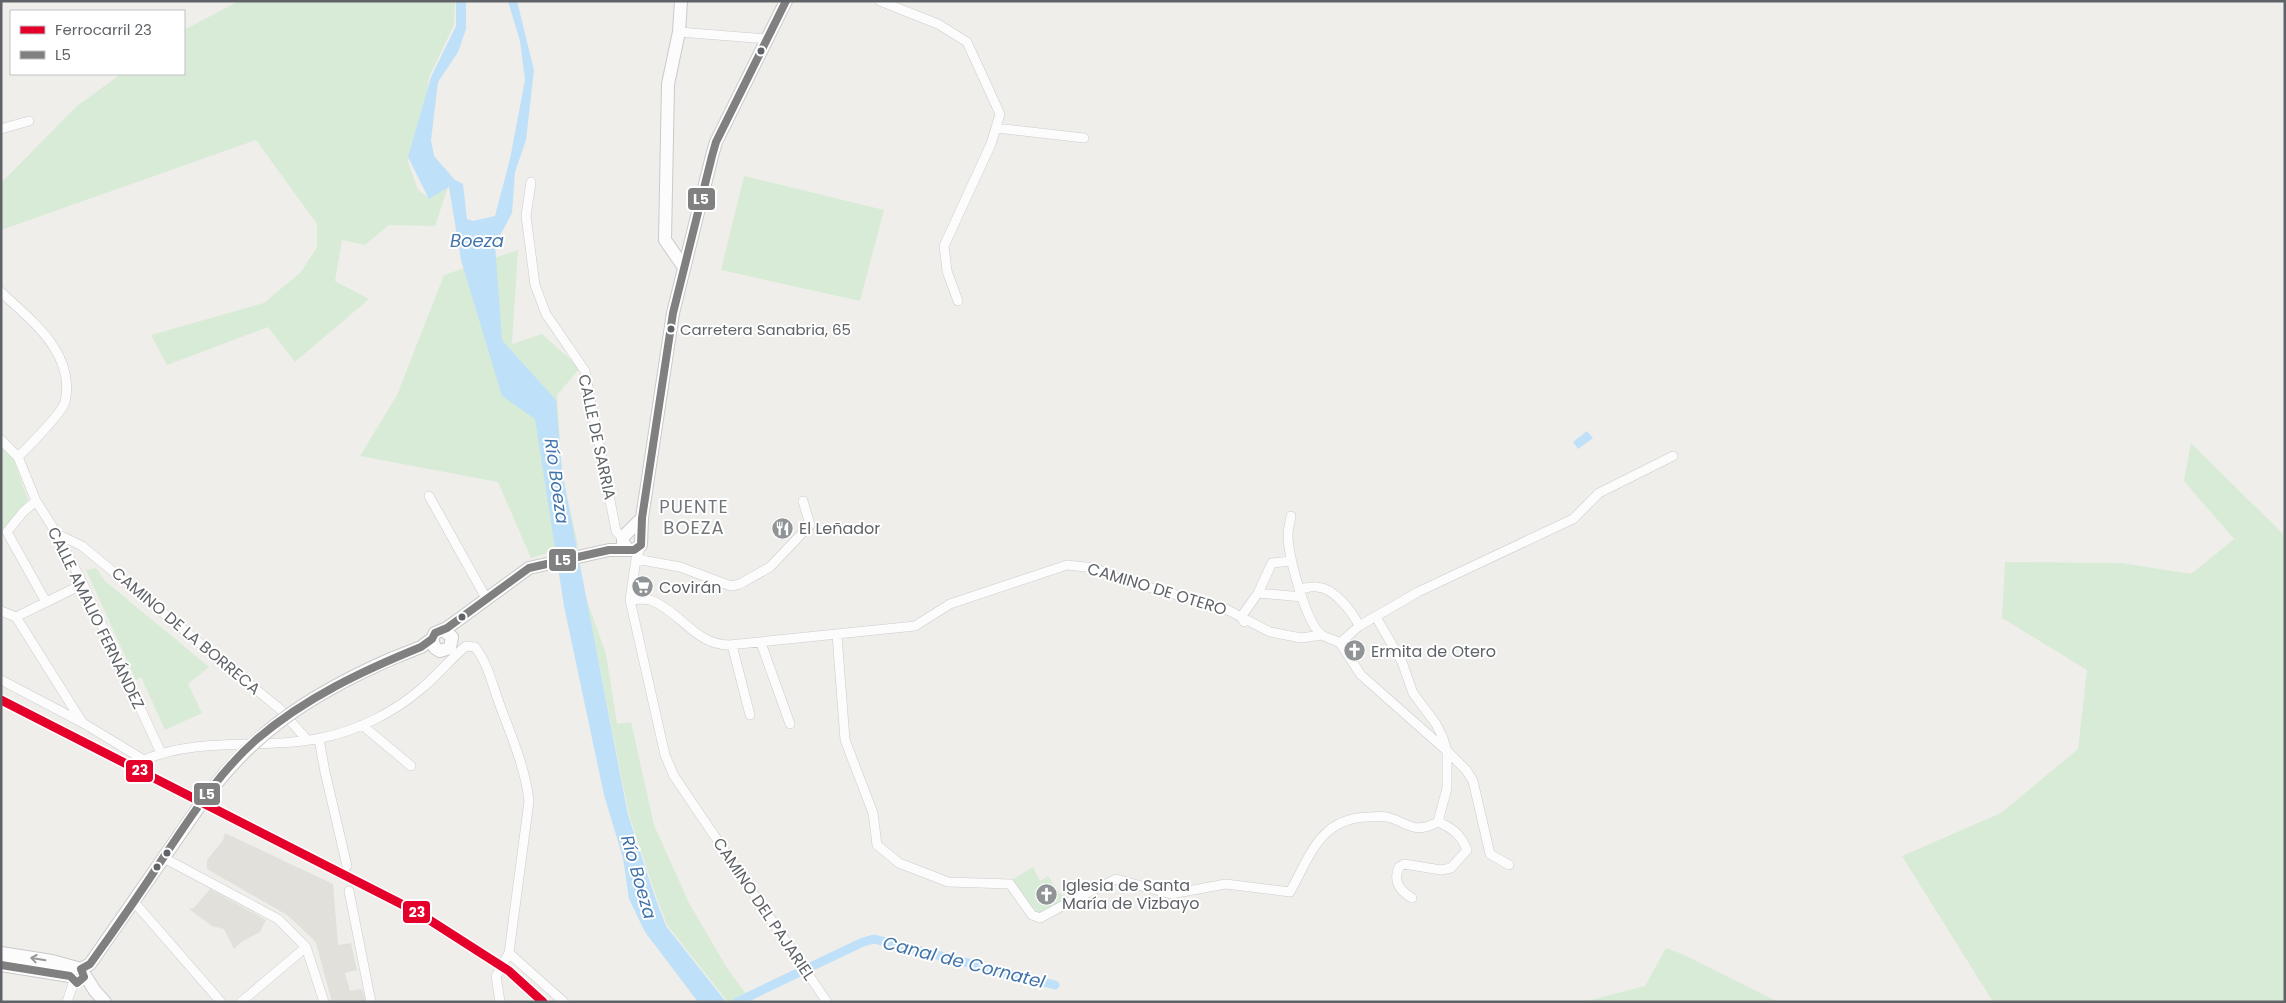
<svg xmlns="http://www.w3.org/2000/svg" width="2286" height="1003" viewBox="0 0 2286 1003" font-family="Poppins,sans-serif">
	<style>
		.education { fill: #e2e0da }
		.green { fill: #d8ebd6 }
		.water { fill: #bfe0f9 }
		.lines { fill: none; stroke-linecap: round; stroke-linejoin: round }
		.canal { stroke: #bfe0f9; stroke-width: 9 }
		.street-casing { stroke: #cbcccc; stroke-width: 10 }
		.secondary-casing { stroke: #cacacb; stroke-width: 14 }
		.street { stroke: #fdfcfc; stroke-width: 9 }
		.secondary { stroke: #fdfcfc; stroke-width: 12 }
		.secondary-bridge-casing { stroke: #cacacb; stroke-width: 14; stroke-linecap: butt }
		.secondary-bridge { stroke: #fdfcfc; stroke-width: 12 }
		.bus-1-casing { stroke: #fff; stroke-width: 11 }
		.bus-1 { stroke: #808080; stroke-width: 8 }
		.rail-1-casing { stroke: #fff; stroke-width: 12 }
		.rail-1 { stroke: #e4002b; stroke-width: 9 }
		.oneway { stroke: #96999c }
		.bus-dot { fill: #5f6368; stroke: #fff; stroke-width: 2 }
		.labels { text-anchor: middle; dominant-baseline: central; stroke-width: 4; stroke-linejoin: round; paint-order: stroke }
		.bus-label { font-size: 15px; fill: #5f6368; stroke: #fff; text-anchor: start }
		.street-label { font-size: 16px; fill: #5f6368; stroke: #fff }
		.poi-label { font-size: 16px; fill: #5f6368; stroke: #fff; text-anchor: start }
		.water-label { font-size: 18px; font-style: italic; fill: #4174aa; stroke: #fff }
		.neighbourhood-label { font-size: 18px; letter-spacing: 1px; fill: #70757a; stroke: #fff }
		.line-badge { stroke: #fff; stroke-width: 2 }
		.badge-label { font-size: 14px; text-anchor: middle; font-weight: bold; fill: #fff }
	</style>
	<rect width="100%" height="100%" fill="#efeeea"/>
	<path class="education" d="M 225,833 L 333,884 L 338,945 L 351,943 L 357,970 L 345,973 L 350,991 L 362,989 L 366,1002 L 332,1002 L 316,943 L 312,938 L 287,915 L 207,869 L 207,860 L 223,840 Z
		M 210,889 L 266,920 L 260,932 L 241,942 L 234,949 L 224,929 L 212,926 L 189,909 L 194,908 Z"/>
	<path class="green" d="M 239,1 L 455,1 L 454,25 L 429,77 L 418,153 L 407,159 L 418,190 L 429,198 L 448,187 L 435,226 L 389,225 L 365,245 L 342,240 L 335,281 L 369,299 L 295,362 L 268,327 L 167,365 L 151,335 L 264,303 L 301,272 L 317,247 L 317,224 L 256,140 L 1,230 L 1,183 L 77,106 L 121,74 L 184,74 L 184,30 Z
		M 744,176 L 884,210 L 860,301 L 721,270 Z
		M 518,250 L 512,344 L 542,334 L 580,368 L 557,395 L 562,474 L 578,545 L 531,558 L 498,482 L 360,456 L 397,395 L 444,275 Z
		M 2191,443 L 2285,536 L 2285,1002 L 1993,1002 L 1902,856 L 2001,813 L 2078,749 L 2087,670 L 2002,618 L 2005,562 L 2122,563 L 2191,574 L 2234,539 L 2184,481 Z
		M 1,447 L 13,458 L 28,500 L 1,531 Z
		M 96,568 L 105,581 L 209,667 L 188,684 L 202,713 L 165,730 L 141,677 L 136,680 L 86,570 Z
		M 586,598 L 606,654 L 617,724 L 631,722 L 654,825 L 689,903 L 727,968 L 752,1002 L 728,1002 L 667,925 L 655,893 L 629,815 Z
		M 1033,867 L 1040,881 L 1048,876 L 1060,894 L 1066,897 L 1041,916 L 1026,899 L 1013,879 Z
		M 1666,948 L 1682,954 L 1778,1002 L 1583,1002 L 1645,986 Z"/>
	<path class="water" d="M 456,1 L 466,1 L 466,29 L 458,52 L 438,82 L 431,140 L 434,156 L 455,180 L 463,184 L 467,219 L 473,221 L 495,216 L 510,159 L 525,80 L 520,41 L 508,1 L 517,1 L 534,70 L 526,140 L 515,172 L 512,213 L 495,245 L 502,340 L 556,400 L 562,471 L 628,815 L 654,894 L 666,926 L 726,1002 L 698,1002 L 645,932 L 629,899 L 623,858 L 604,795 L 564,606 L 535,419 L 502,396 L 461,260 L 449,187 L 429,199 L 408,157 L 431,77 L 456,26 Z
		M 1587,431 L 1593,438 L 1578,449 L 1573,442 Z"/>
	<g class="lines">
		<path class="canal" d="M 737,1002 L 863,942 L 874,939 L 1055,985"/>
		<defs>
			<path id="street" d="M 880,1 L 938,24 L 967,42 L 1000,114 L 991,144 L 944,246 L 947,271 L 958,301
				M 679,32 L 768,39
				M 996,128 L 1084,138
				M 1,129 L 29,121
				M 531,182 L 526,216 L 535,285 L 546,314 L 585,371 L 616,531 L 623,539
				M 1,292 C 32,321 76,354 65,402 C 62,413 27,448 18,457
				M 1,440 L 18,457 L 36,501 L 57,534 L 83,584 L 161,753
				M 429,496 L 486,598
				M 36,501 L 23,512 L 7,532 L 46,602
				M 1291,516 C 1290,522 1288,529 1288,535 C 1288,555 1306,624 1322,635 C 1327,638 1335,640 1340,643 L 1359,626 L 1418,592 L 1573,519 L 1599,493 L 1673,456
				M 57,534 L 82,546 L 281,710 L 307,740
				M 641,546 L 636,559 L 630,600 L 665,755 L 674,776 L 827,1002
				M 636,559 L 680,567 L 731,586 L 740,584 L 770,567 L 810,525 L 803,501
				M 1301,589 C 1306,588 1312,586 1317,587 C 1334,588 1352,611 1359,626
				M 1258,593 L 1302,597
				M 630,600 C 638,599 646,598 653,601 C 681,613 696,645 729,645 L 915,626 L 950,604 L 1067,565 L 1095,568 L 1119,579 L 1224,608 L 1270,632 L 1301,638 L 1322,635
				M 1,611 L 16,617 L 82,722
				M 16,617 L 83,584
				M 1244,622 L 1241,617 L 1258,593 L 1272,563 L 1291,561
				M 837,635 L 845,740 L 873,813 L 877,845 L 899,863 L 948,882 L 1010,884 L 1032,915 L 1040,918 L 1073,900 L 1116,879 L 1171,894 L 1226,884 L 1290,892 C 1310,856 1320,818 1368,817 C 1374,817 1382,816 1387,817 C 1410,823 1412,835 1438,822 L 1447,788 L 1447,751 L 1443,738 L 1436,724 L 1413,693 L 1402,662 L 1376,617
				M 761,643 L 790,724
				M 1340,643 L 1361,675 L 1447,751 L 1466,770 L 1473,781 L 1490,854 L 1509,865
				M 732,645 L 750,715
				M 1,680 L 83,723 L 144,760 C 200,736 263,750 321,738 C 357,731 395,712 422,688 C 438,675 450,659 466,646 L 475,647 C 487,662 492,683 498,700 C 510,733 525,766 529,801 L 509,953 L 504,962
				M 362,725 L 411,766
				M 319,739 L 325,772 L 347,866
				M 164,858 L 278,919 L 306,947 L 324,1002
				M 349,891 L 371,1002
				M 1412,898 C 1399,891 1393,880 1399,867 L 1404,864 L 1441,870 L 1451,868 L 1467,850 C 1461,835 1453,828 1438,822
				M 134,902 L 221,1002
				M 509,953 L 564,1002
				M 500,970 L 496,976 L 500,1002
				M 67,1002 L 74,981
				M 241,1002 L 306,947"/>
			<path id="secondary" d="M 681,1 L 679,32 L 668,84 L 665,240 L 683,266
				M 627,548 L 623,543 L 623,537 L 642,518
				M 432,639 L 435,648 L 440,651 L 450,648 L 452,637 L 443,630
				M 393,658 L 421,647 L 432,639 L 435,633 L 447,628 L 529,568 L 609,550 L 634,550 L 641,545 L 642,518 L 673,313 L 712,156 L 716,142 L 786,1
				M 1,953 L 52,961 L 81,969
				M 1,965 L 70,976
				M 81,969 L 90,964 L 194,814
				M 81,969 L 95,991 L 105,1002"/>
		</defs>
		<use href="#street" class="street-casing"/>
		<use href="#secondary" class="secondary-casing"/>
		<use href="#street" class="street"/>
		<use href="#secondary" class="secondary"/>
		<defs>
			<path id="secondary-bridge" d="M 194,814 C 246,736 308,695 393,658"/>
		</defs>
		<use href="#secondary-bridge" class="secondary-bridge-casing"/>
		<use href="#secondary-bridge" class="secondary-bridge"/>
		<defs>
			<path id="bus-1" d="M 1,965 L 70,976 L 77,983 L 84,977 L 81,969
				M 81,969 L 90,964 C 116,928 141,892 165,855 C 193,814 219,772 257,739 C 305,698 362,671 421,647 L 432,639 L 435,633 L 447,628 L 529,568 L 609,550 L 634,550 L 641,545 L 642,518 L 673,313 L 712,156 L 716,142 L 786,1"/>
		</defs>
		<use href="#bus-1" class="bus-1-casing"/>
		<use href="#bus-1" class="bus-1"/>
		<defs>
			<path id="rail-1" d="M 1,700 L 417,912 L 509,971 L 543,1002"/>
		</defs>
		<use href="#rail-1" class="rail-1-casing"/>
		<use href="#rail-1" class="rail-1"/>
	</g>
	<defs><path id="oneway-shaft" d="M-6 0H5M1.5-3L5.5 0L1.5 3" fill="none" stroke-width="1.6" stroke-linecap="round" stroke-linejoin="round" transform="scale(1.25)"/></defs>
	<use class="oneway" href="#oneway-shaft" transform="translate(38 959) rotate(-171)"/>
	<defs>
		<symbol id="restaurant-disc" viewBox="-11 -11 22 22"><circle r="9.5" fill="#919496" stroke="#fff"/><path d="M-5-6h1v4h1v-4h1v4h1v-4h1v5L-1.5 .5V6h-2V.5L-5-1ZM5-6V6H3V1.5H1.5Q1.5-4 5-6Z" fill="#fff"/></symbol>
		<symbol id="supermarket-disc" viewBox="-11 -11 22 22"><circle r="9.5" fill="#919496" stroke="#fff"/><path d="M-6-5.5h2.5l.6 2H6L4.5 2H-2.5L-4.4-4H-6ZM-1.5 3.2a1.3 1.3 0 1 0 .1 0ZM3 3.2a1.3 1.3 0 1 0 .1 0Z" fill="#fff"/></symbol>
		<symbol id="church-disc" viewBox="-11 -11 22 22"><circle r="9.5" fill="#919496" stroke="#fff"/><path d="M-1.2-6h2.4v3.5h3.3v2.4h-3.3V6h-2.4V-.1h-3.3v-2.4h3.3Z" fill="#fff"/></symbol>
	</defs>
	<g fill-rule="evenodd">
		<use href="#restaurant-disc" x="770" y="516" width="25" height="25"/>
		<use href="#supermarket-disc" x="630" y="574" width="25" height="25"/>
		<use href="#church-disc" x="1342" y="638" width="25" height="25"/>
		<use href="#church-disc" x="1034" y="882" width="25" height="25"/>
	</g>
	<g class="bus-dot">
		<circle cx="761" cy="51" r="4.5"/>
		<circle cx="671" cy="329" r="4.5"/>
		<circle cx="462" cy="617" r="4.5"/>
		<circle cx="167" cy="853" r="4.5"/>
		<circle cx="157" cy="867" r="4.5"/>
	</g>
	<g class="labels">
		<g class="bus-label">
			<text x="680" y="329">Carretera Sanabria, 65</text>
		</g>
		<g class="street-label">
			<text transform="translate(597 437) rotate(78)">CALLE DE SARRIA</text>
			<text transform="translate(1157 589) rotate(17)">CAMINO DE OTERO</text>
			<text transform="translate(96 618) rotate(64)">CALLE AMALIO FERNÁNDEZ</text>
			<text transform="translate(186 631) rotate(40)">CAMINO DE LA BORRECA</text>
			<text transform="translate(764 909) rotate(56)">CAMINO DEL PAJARIEL</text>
		</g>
		<g class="poi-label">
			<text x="799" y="528">El Leñador</text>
			<text x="659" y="587">Covirán</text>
			<text x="1371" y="651">Ermita de Otero</text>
			<text x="1062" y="885">Iglesia de Santa<tspan x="1062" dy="18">María de Vizbayo</tspan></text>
		</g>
		<g class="water-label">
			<text x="477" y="240">Boeza</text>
			<text transform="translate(557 481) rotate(82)">Río Boeza</text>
			<text transform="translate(639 877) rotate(74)">Río Boeza</text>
			<text transform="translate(964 962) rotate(14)">Canal de Cornatel</text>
		</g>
		<g class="neighbourhood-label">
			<text x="694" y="506">PUENTE<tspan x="694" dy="21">BOEZA</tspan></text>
		</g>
	</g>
	<g class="line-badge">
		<rect x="687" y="187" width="29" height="24" rx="5" fill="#808080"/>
		<rect x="548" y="548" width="29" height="24" rx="5" fill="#808080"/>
		<rect x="125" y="759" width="29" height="24" rx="5" fill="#e4002b"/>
		<rect x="193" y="782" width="28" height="24" rx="5" fill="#808080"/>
		<rect x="402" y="900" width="29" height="24" rx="5" fill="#e4002b"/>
	</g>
	<g class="badge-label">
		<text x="701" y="204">L5</text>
		<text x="563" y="565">L5</text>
		<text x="140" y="775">23</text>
		<text x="207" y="799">L5</text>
		<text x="417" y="917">23</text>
	</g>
	<rect width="2286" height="1003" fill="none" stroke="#5f6368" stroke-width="5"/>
	<rect x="10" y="10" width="175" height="65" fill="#ffffff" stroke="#bfc1c3"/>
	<rect x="20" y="26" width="25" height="8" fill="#e4002b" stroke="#bfc1c3"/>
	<text x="55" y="35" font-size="15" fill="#5f6368">Ferrocarril 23</text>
	<rect x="20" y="51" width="25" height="8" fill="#808080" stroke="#bfc1c3"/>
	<text x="55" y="60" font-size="15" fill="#5f6368">L5</text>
</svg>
